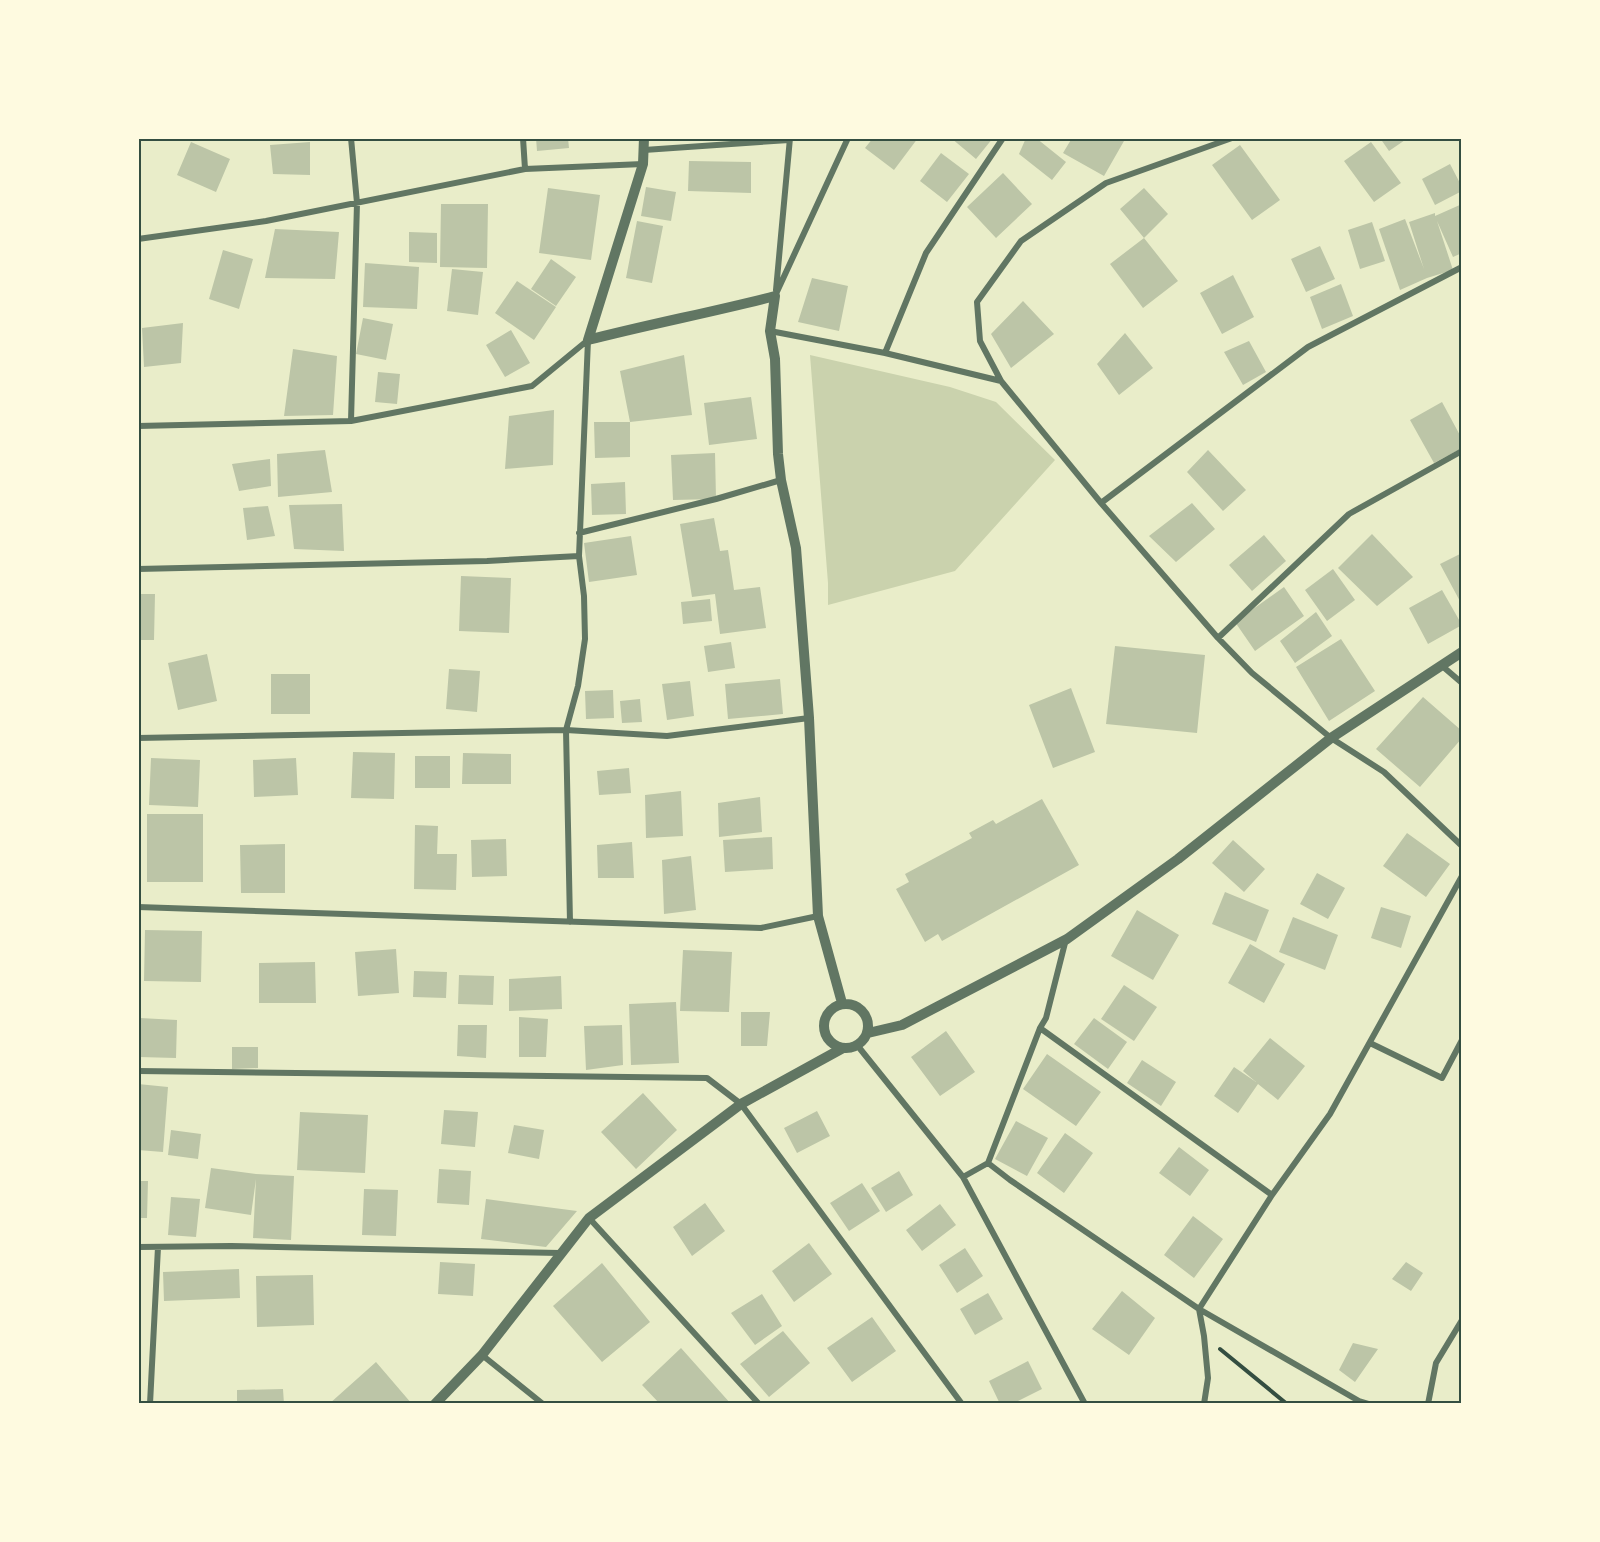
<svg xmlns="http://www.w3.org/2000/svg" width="1600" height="1542" viewBox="0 0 1600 1542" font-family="'Public Sans',sans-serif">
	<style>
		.green { fill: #cad2ad }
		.building { fill: #bcc5a7 }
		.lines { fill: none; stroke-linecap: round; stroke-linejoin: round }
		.path { stroke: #344e41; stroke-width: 4 }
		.minor { stroke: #617663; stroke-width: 6 }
		.tertiary { stroke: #617663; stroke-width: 10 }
		.neatline { fill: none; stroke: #344e41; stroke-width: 2 }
	</style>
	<rect width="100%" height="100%" fill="#e9edc9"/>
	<path class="green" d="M 810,355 L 950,387 L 996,402 L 1055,460 L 955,571 L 828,605 L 828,583 Z"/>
	<path class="building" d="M 536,138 L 568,138 L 569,148 L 537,151 Z
		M 873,138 L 918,138 L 894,170 L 865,148 Z
		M 951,138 L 993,138 L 976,159 Z
		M 1026,138 L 1036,138 L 1066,162 L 1052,180 L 1019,154 Z
		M 1072,138 L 1119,138 L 1124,141 L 1104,176 L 1063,153 Z
		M 1380,138 L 1408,138 L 1389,151 Z
		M 191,142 L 230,159 L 216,192 L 177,175 Z
		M 310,142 L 310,175 L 273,174 L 270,145 Z
		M 1371,142 L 1401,183 L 1374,202 L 1344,161 Z
		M 1240,145 L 1280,200 L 1252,220 L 1212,165 Z
		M 941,153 L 969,174 L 947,202 L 920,181 Z
		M 689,161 L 751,162 L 751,193 L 688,191 Z
		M 1450,164 L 1462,187 L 1462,191 L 1435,205 L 1422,179 Z
		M 1003,173 L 1032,204 L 996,238 L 967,207 Z
		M 646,187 L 676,192 L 671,221 L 641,216 Z
		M 548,188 L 600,195 L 591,260 L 539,253 Z
		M 1144,188 L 1168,214 L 1144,238 L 1178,281 L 1143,308 L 1110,264 L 1144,238 L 1120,209 Z
		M 441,204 L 488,204 L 487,268 L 440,267 Z
		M 1462,204 L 1462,253 L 1453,257 L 1437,221 L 1453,270 L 1427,278 L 1400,290 L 1379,229 L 1405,219 L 1424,269 L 1409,222 L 1435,213 L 1435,216 Z
		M 637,221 L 663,226 L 652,283 L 626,278 Z
		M 1372,222 L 1385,261 L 1360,269 L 1348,230 Z
		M 275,229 L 339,232 L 335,279 L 265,278 Z
		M 409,232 L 437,233 L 437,263 L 409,262 Z
		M 1320,246 L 1335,279 L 1306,292 L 1291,259 Z
		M 223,250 L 253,259 L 239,309 L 209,299 Z
		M 551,259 L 576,277 L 556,306 L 531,289 Z
		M 365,263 L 419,267 L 417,309 L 363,307 Z
		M 452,269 L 483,272 L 478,315 L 447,311 Z
		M 1233,275 L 1254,317 L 1222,334 L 1200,293 Z
		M 812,278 L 848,286 L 839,331 L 798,322 Z
		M 517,281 L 556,307 L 534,340 L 495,313 Z
		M 1341,284 L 1353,316 L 1322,329 L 1310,297 Z
		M 1023,301 L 1054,334 L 1011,368 L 991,334 Z
		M 363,318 L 393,324 L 386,360 L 356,354 Z
		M 183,323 L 181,363 L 144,367 L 142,328 Z
		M 511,330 L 530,363 L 505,377 L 486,345 Z
		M 1125,333 L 1153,368 L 1119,395 L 1097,364 Z
		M 1249,341 L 1266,372 L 1243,385 L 1224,352 Z
		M 293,349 L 337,356 L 333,415 L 284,416 Z
		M 684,355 L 692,415 L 630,422 L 630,457 L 595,458 L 594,422 L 630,422 L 620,371 Z
		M 378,372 L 400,374 L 397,404 L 375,402 Z
		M 751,397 L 757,439 L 709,445 L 704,403 Z
		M 1442,402 L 1462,439 L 1462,448 L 1434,463 L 1410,420 Z
		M 554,410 L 553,465 L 505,469 L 509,416 Z
		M 325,450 L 332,492 L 278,497 L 277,454 Z
		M 1208,450 L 1246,490 L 1223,511 L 1187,472 Z
		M 715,453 L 716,499 L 673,500 L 671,455 Z
		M 270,459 L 271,486 L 239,491 L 232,464 Z
		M 625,482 L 626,514 L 592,515 L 591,484 Z
		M 1192,503 L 1215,529 L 1176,562 L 1149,536 Z
		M 342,504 L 344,551 L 294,549 L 289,505 Z
		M 268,506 L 275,536 L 247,540 L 243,508 Z
		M 714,518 L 720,551 L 728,550 L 734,590 L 760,587 L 766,628 L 720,634 L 715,594 L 692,597 L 680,524 Z
		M 1372,534 L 1413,577 L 1377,606 L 1338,568 Z
		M 1264,535 L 1286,561 L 1252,591 L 1229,565 Z
		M 631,536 L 637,575 L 589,582 L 584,543 Z
		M 1462,553 L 1462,605 L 1440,564 Z
		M 1333,569 L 1355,600 L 1327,621 L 1305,590 Z
		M 461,576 L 511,578 L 509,633 L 459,631 Z
		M 1284,587 L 1304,616 L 1255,651 L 1235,622 Z
		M 1442,590 L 1462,625 L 1428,644 L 1409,608 Z
		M 138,594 L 155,594 L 154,640 L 138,640 Z
		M 710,599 L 712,621 L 683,624 L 681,602 Z
		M 1316,612 L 1332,636 L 1295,663 L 1280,641 Z
		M 1341,639 L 1375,691 L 1329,721 L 1296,667 Z
		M 731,642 L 735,668 L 708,672 L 704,646 Z
		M 1115,646 L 1205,655 L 1197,733 L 1106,724 Z
		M 207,654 L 217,701 L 178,710 L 168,663 Z
		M 449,669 L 480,671 L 477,712 L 446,709 Z
		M 271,674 L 310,674 L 310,714 L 271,714 Z
		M 780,679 L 783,714 L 728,719 L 725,684 Z
		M 690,681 L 694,716 L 667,720 L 662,684 Z
		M 1071,688 L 1095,752 L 1053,768 L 1029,705 Z
		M 613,690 L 614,718 L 586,719 L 585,691 Z
		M 1423,697 L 1462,731 L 1462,738 L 1420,787 L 1376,749 Z
		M 640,699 L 642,722 L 622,723 L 620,701 Z
		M 353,752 L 395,753 L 394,799 L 351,798 Z
		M 463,753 L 511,754 L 511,784 L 462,784 Z
		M 415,756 L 450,756 L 450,788 L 415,788 Z
		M 151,758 L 200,760 L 198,807 L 149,805 Z
		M 296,758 L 298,795 L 254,797 L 253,760 Z
		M 629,768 L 631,793 L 599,795 L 597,771 Z
		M 681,791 L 683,836 L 646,838 L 645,795 Z
		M 760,797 L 762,832 L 719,837 L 718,803 Z
		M 1042,799 L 1079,865 L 942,941 L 938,934 L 925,942 L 896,889 L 909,882 L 905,874 L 972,838 L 969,833 L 993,820 L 996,824 Z
		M 147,814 L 203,814 L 203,882 L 147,882 Z
		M 415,825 L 438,826 L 437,854 L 457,854 L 456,890 L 414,889 Z
		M 1407,833 L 1450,864 L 1426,897 L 1383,866 Z
		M 772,837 L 773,869 L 725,872 L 723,840 Z
		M 506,839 L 507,876 L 472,877 L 471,840 Z
		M 1233,840 L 1265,869 L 1244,892 L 1212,863 Z
		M 632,842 L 634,878 L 598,878 L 597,845 Z
		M 285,844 L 285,893 L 241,893 L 240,845 Z
		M 691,856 L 696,910 L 664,914 L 662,860 Z
		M 1317,873 L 1345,888 L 1328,919 L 1300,904 Z
		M 1225,892 L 1269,910 L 1256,942 L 1212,924 Z
		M 1381,907 L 1411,916 L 1401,948 L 1371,938 Z
		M 1137,910 L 1179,935 L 1153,980 L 1111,956 Z
		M 1293,917 L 1338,935 L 1325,970 L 1279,952 Z
		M 145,930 L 202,931 L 201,982 L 144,981 Z
		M 1250,944 L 1285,964 L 1264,1003 L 1228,983 Z
		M 396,949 L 399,993 L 358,996 L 355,952 Z
		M 683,950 L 732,952 L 729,1012 L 680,1011 Z
		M 315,962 L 316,1003 L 259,1003 L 259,963 Z
		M 414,971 L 447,972 L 446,998 L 413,997 Z
		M 459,975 L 494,976 L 493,1005 L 458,1004 Z
		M 561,976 L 562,1009 L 509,1011 L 509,979 Z
		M 1124,985 L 1157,1007 L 1134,1041 L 1101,1019 Z
		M 676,1002 L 679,1063 L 631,1065 L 629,1004 Z
		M 741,1012 L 770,1012 L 767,1046 L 741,1046 Z
		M 519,1017 L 548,1019 L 546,1057 L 519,1057 Z
		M 140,1018 L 177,1020 L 176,1058 L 139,1057 Z
		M 1094,1018 L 1127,1042 L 1108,1069 L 1074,1044 Z
		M 458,1025 L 487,1025 L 486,1058 L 457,1056 Z
		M 622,1025 L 623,1065 L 586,1070 L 584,1026 Z
		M 946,1031 L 975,1072 L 940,1096 L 911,1057 Z
		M 1270,1038 L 1305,1066 L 1278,1100 L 1258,1084 L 1238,1113 L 1214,1096 L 1234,1067 L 1256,1082 L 1243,1071 Z
		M 232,1047 L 258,1047 L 258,1068 L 232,1069 Z
		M 1047,1054 L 1101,1092 L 1076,1126 L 1023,1089 Z
		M 1142,1060 L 1176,1082 L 1161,1106 L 1127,1083 Z
		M 138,1084 L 168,1087 L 163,1152 L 138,1150 Z
		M 643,1093 L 677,1130 L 636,1169 L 601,1132 Z
		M 444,1110 L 478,1112 L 475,1147 L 441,1144 Z
		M 817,1111 L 830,1136 L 797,1153 L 784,1128 Z
		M 300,1112 L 368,1115 L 365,1173 L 297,1170 Z
		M 1016,1121 L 1048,1138 L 1027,1176 L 995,1159 Z
		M 514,1125 L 544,1130 L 539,1159 L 508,1153 Z
		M 171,1130 L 201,1134 L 198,1159 L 168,1155 Z
		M 1065,1133 L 1093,1153 L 1064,1193 L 1037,1173 Z
		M 1179,1147 L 1209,1170 L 1190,1196 L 1159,1173 Z
		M 211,1168 L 256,1174 L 294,1176 L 291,1240 L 253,1238 L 256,1179 L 251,1215 L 205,1208 Z
		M 439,1169 L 471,1171 L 469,1205 L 437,1203 Z
		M 899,1171 L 913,1195 L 886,1212 L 871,1188 Z
		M 138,1181 L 148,1181 L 147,1218 L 138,1218 Z
		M 862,1183 L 880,1211 L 849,1231 L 830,1203 Z
		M 364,1189 L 398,1190 L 396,1236 L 362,1235 Z
		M 171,1197 L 200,1199 L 196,1237 L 168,1235 Z
		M 486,1199 L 577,1211 L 546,1247 L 481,1239 Z
		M 705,1203 L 725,1231 L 692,1256 L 673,1227 Z
		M 940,1204 L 956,1225 L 922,1251 L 906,1230 Z
		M 1193,1216 L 1223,1239 L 1194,1278 L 1164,1255 Z
		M 809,1243 L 832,1274 L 794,1302 L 772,1271 Z
		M 965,1248 L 983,1276 L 957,1293 L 939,1265 Z
		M 440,1262 L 475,1264 L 473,1296 L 438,1294 Z
		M 1406,1262 L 1423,1273 L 1411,1291 L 1392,1279 Z
		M 602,1263 L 650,1322 L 602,1362 L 553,1306 Z
		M 239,1269 L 240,1298 L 164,1301 L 163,1272 Z
		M 313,1275 L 314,1325 L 257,1327 L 256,1276 Z
		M 1122,1291 L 1155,1318 L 1129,1355 L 1092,1329 Z
		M 988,1293 L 1003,1319 L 975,1335 L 960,1309 Z
		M 762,1294 L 782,1326 L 755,1345 L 731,1313 Z
		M 872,1317 L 896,1351 L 852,1382 L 827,1348 Z
		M 783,1331 L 810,1363 L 769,1397 L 740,1364 Z
		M 1353,1343 L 1378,1349 L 1355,1382 L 1339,1370 Z
		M 681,1348 L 731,1404 L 660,1404 L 642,1385 Z
		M 1028,1361 L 1042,1389 L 1012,1404 L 1000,1404 L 989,1381 Z
		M 376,1362 L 412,1404 L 329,1404 Z
		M 283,1389 L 284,1404 L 237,1404 L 237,1390 Z"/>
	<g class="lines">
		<path class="path" d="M 1220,1349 L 1287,1404"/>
		<path class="minor" d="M 351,138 L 357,203 L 351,421
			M 523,138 L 525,169
			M 1232,138 L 1106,183 L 1021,241 L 977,302 L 980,341 L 1001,381 L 1101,503 L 1218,638 L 1252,673 L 1331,738 L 1384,772 L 1462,846
			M 644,150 L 789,140
			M 138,239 L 266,221 L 525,169 L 643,164
			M 776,290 L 790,138
			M 775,296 L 848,138
			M 770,331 L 885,353 L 1001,381
			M 885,353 L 926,253 L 1003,138
			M 138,426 L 351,421 L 532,386 L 588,340
			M 1101,503 L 1308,347 L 1462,267
			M 579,533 L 716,499 L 781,480
			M 138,569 L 487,561 L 579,556
			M 1218,638 L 1349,514 L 1462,451
			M 1441,665 L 1462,683
			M 138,738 L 566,730 L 667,736 L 809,718
			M 138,907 L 761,928 L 818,916
			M 570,922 L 566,730 L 578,686 L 585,639 L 584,596 L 579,556 L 588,340
			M 1040,1028 L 1272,1195
			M 1370,1043 L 1442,1078 L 1462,1040
			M 857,1045 L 963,1177 L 1085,1404
			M 138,1071 L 707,1078 L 741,1104 L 962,1404
			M 988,1163 L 1010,1180 L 1199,1309 L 1359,1401 L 1369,1404
			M 963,1177 L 988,1163 L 1040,1028 L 1046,1018 L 1066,939
			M 589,1218 L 759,1404
			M 138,1247 L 231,1246 L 560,1253
			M 482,1355 L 543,1404
			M 150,1404 L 158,1247
			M 1204,1404 L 1208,1378 L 1204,1336 L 1199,1309 L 1272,1195 L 1330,1114 L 1462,876
			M 1428,1404 L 1436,1363 L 1462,1320"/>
		<path class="tertiary" d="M 588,340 C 650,324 713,312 775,296 L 770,331 L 775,359 L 778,454 L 781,480 L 796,548 L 809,718 L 818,916 L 842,1003
			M 588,340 L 643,164 L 644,138
			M824 1026a22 22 0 1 1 44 0a22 22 0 1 1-44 0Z
			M 868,1033 L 902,1025 L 1067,939 L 1178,859 L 1331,738 L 1462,652
			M 435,1404 L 482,1355 L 589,1218 L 741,1104 L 843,1048"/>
	</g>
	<rect width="1600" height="1542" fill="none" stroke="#fefae0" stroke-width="279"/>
	<rect x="140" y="140" width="1320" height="1262" class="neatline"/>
</svg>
